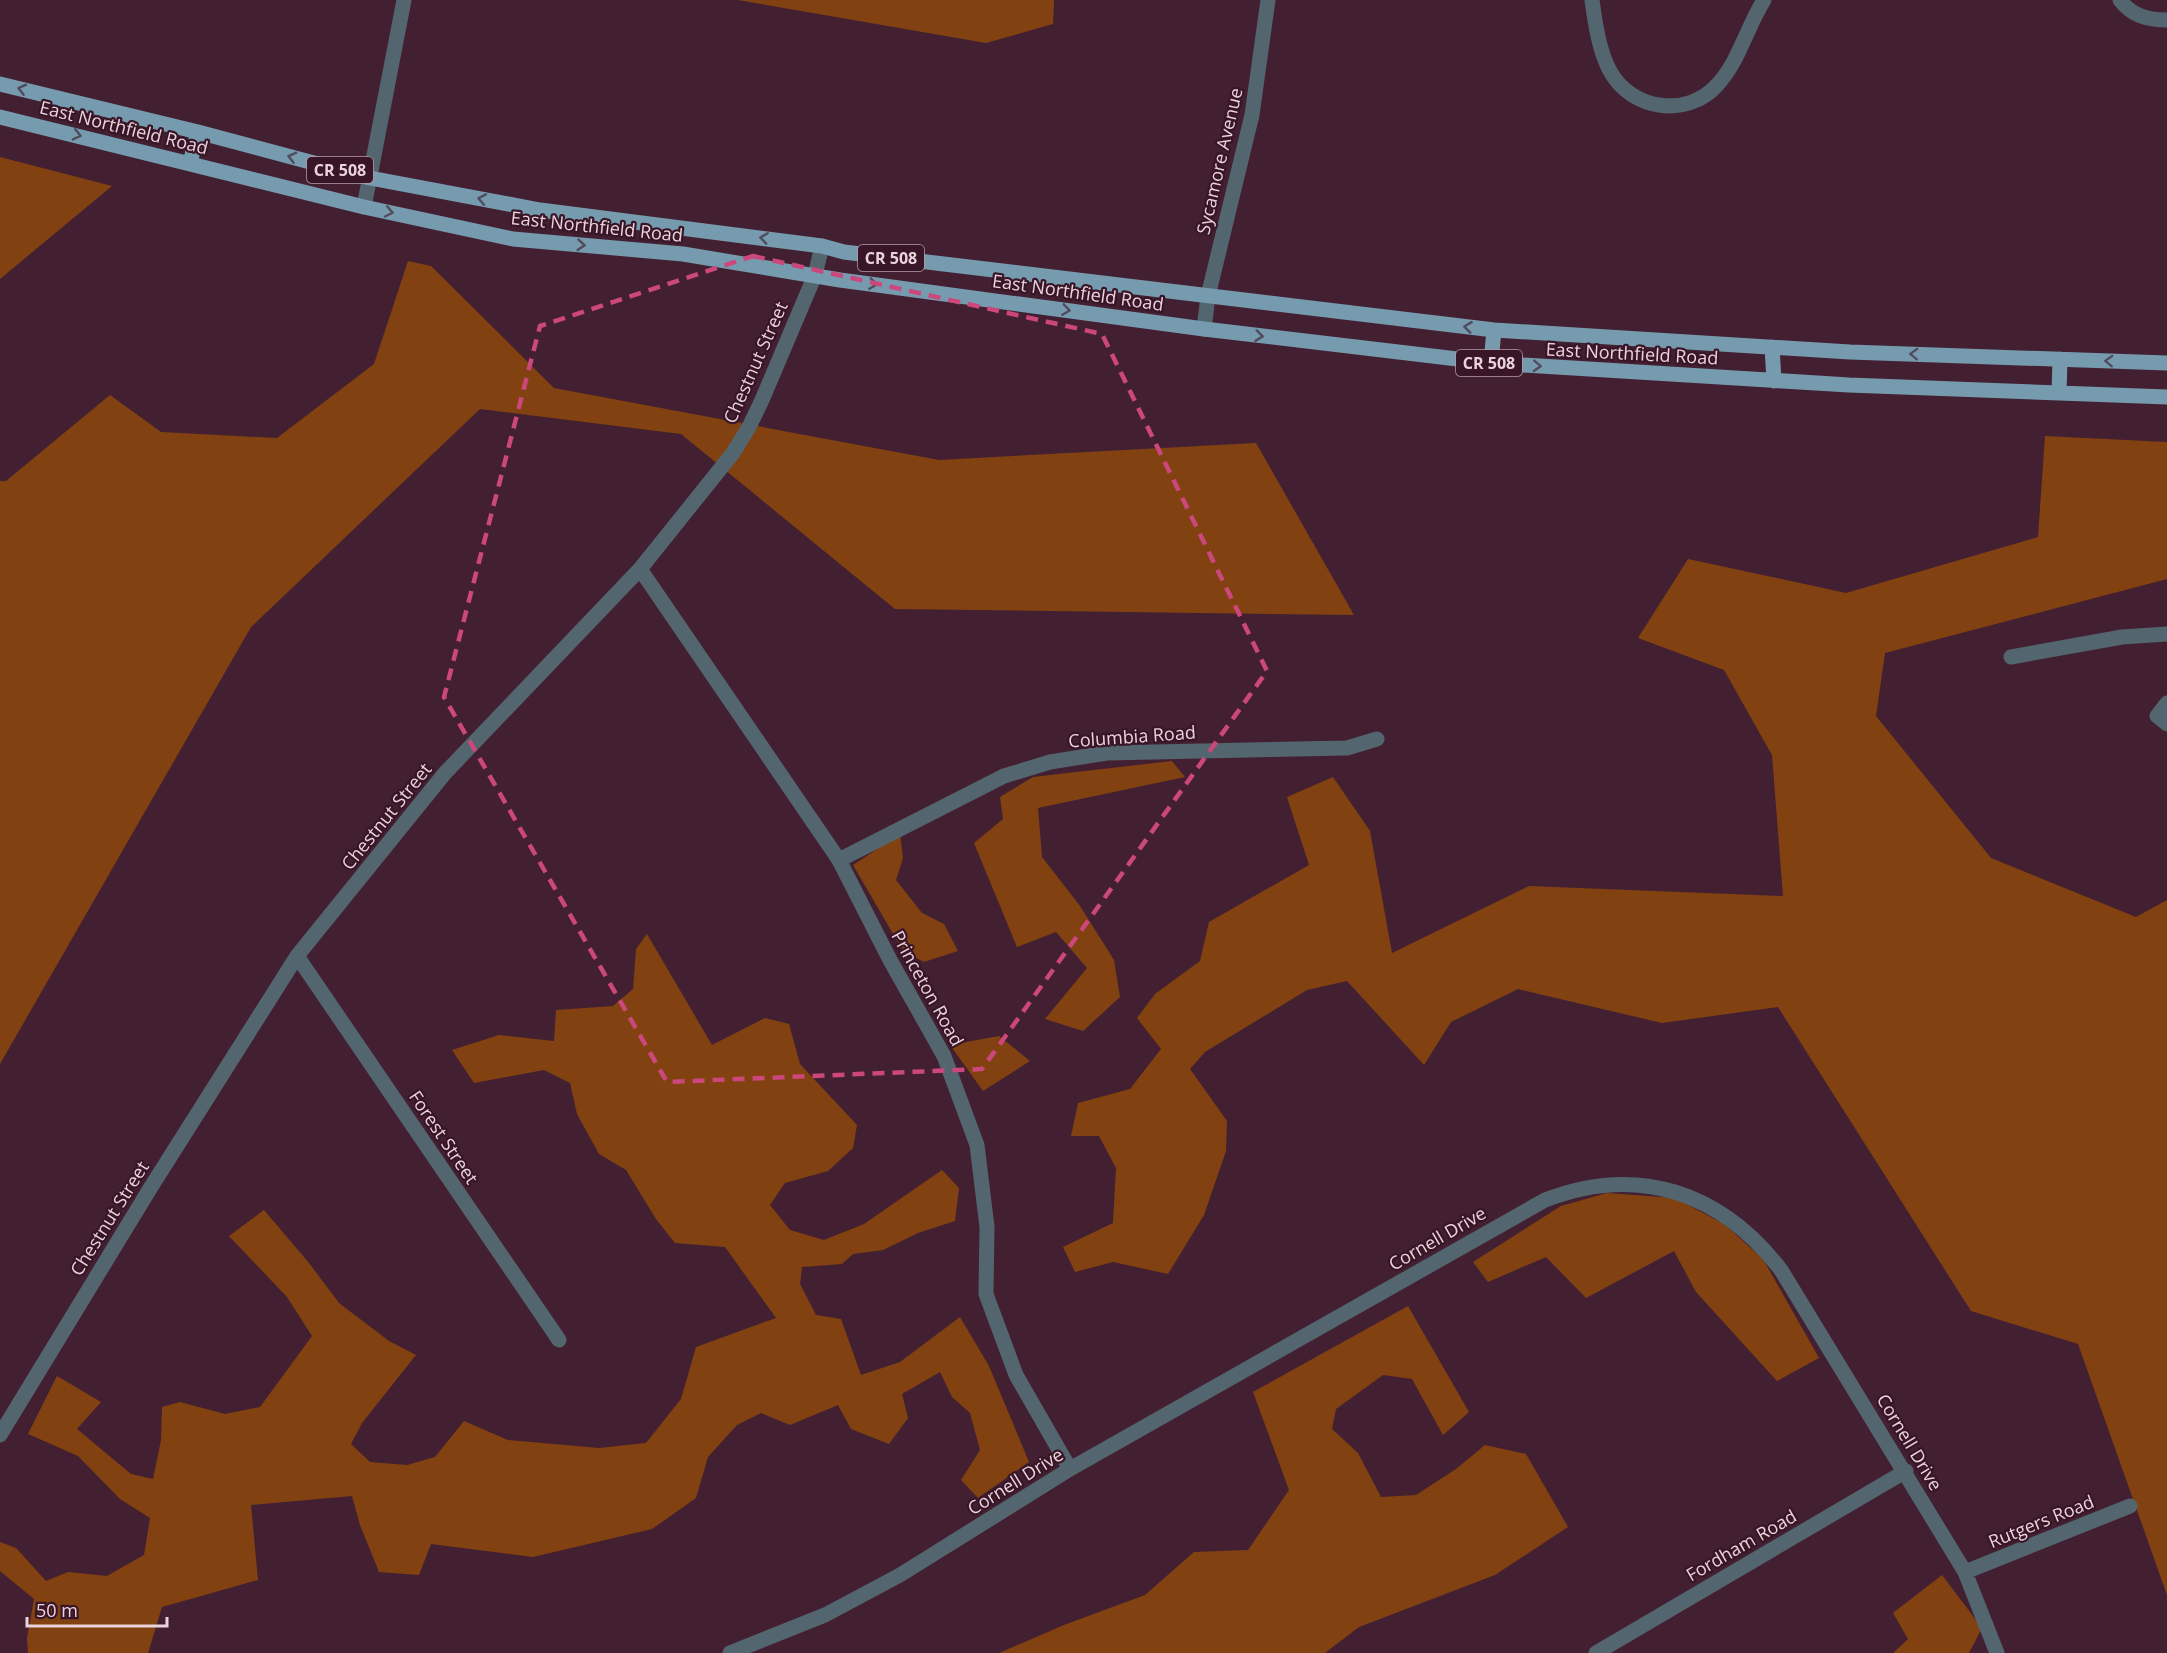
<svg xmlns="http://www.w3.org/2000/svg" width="2167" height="1653" viewBox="0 0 2167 1653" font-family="'Open Sans',sans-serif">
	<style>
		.forest { fill: #824111 }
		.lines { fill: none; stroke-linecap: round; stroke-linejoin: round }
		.minor { stroke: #53656e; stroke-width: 15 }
		.major { stroke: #769baf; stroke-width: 15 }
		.oneway { stroke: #514b5d }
		.marked { fill: none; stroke: #cc477b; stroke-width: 4.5; stroke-dasharray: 12 8; stroke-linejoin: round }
		.labels { text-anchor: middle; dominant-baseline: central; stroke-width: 4.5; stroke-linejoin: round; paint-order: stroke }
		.shield { fill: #381627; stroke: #b59aa6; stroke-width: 1.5 }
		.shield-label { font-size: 16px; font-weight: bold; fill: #ebd3dc }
		.street-label { font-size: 18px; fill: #ebd3dc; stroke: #381627 }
	</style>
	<rect width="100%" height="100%" fill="#432031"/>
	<path class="forest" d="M 738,0 L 1054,0 L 1053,24 L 986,43 Z
		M 0,157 L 112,186 L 0,279 Z
		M 408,261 L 431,266 L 554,388 L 939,460 L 1256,443 L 1354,615 L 895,609 L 681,434 L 480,409 L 251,627 L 0,1064 L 0,481 L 6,481 L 110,395 L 161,432 L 277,438 L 374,364 Z
		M 2045,436 L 2167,442 L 2167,579 L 1885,653 L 1876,716 L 1991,858 L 2136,917 L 2167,900 L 2167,1595 L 2078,1344 L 1971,1311 L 1778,1007 L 1662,1023 L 1518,989 L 1451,1022 L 1424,1065 L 1347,981 L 1307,990 L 1205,1052 L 1190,1069 L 1227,1121 L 1226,1151 L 1204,1215 L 1168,1274 L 1113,1262 L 1075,1272 L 1063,1247 L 1113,1223 L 1116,1168 L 1099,1136 L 1071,1136 L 1078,1103 L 1130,1089 L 1161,1049 L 1137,1018 L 1155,994 L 1200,961 L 1209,922 L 1309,865 L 1287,797 L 1333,777 L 1370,831 L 1392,953 L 1529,886 L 1783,896 L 1772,755 L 1724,670 L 1638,638 L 1688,559 L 1846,593 L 2038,537 Z
		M 1172,761 L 1185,777 L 1038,808 L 1042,857 L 1080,906 L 1114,960 L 1120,997 L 1083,1031 L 1045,1019 L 1087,968 L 1056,932 L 1017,947 L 974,843 L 1003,819 L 1000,797 L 1033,777 Z
		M 900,834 L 903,858 L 896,880 L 922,913 L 944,924 L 958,951 L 924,962 L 903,951 L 853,865 Z
		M 647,934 L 712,1045 L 765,1018 L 789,1024 L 800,1064 L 857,1125 L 853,1148 L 828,1171 L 785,1183 L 770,1205 L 790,1230 L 824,1240 L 864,1224 L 942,1170 L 959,1188 L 955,1221 L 918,1233 L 883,1250 L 853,1254 L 842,1264 L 802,1267 L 800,1284 L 816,1315 L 841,1319 L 861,1375 L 900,1362 L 960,1317 L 989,1366 L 1029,1462 L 978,1498 L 961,1480 L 980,1450 L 970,1413 L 952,1397 L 940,1372 L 902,1394 L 908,1418 L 889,1444 L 851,1429 L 838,1405 L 790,1425 L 761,1413 L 737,1425 L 708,1457 L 696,1498 L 652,1529 L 533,1557 L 431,1544 L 419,1575 L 379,1572 L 360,1525 L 352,1496 L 251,1505 L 258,1580 L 162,1607 L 148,1653 L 28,1653 L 27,1638 L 34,1599 L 0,1571 L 0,1542 L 16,1548 L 46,1581 L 68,1572 L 107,1576 L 144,1555 L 150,1518 L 120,1499 L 78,1456 L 28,1434 L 57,1376 L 101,1402 L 77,1429 L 131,1474 L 153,1479 L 161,1440 L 162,1407 L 180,1402 L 225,1414 L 260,1407 L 312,1336 L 287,1297 L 229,1236 L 264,1210 L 309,1263 L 339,1303 L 389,1341 L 416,1355 L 362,1423 L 351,1444 L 370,1462 L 407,1465 L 435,1457 L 464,1421 L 508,1440 L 599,1448 L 646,1443 L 681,1399 L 696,1347 L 776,1318 L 725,1247 L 675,1243 L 656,1219 L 626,1170 L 599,1154 L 577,1114 L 570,1083 L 544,1070 L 474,1083 L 452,1050 L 499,1035 L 554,1041 L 556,1010 L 613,1006 L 633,989 L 636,949 Z
		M 999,1036 L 1030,1061 L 983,1091 L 950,1045 Z
		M 1607,1193 L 1675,1198 L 1724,1224 L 1763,1259 L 1819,1358 L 1777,1381 L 1696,1292 L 1674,1251 L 1586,1298 L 1546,1257 L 1488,1282 L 1473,1262 L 1561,1206 Z
		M 1408,1306 L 1469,1412 L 1443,1435 L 1412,1379 L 1383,1375 L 1336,1409 L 1332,1429 L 1358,1453 L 1381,1497 L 1416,1495 L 1456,1469 L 1485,1445 L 1526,1454 L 1568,1527 L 1495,1575 L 1359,1627 L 1325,1653 L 999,1653 L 1064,1625 L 1145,1595 L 1194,1552 L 1248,1550 L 1289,1490 L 1253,1392 Z
		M 1942,1575 L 1982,1628 L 1969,1653 L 1893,1653 L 1908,1639 L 1893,1613 Z"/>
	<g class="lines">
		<path class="minor" d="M 1592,0 C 1595,22 1599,51 1610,71 C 1631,110 1688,119 1718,84 C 1739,61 1747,27 1764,0
			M 2120,0 C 2132,16 2148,20 2167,20
			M 364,207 L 404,0
			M 1204,329 L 1208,296 L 1252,115 L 1268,0
			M 640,569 L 839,860 L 890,960 L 944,1056 L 977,1145 L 987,1227 L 986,1294 L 1016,1375 L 1070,1469
			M 2011,657 L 2122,637 L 2167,634
			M 2167,703 L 2157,716 L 2167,724
			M 839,860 L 1004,776 L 1050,762 L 1107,753 L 1347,748 L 1377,739
			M 297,956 L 559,1340
			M 0,1435 L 151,1187 L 297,956 L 445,773 L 640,569 L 733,453 L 749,427 L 762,400 L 815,275 L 822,246
			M 1965,1572 L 2130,1506
			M 730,1653 L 825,1615 L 900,1575 L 1070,1469 L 1545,1200 C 1638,1164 1721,1192 1781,1270 L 1965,1572 L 1997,1653
			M 1596,1653 L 1906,1471"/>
		<path class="major" d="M 0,84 L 198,132 L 370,178 L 540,210 L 822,246 L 844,252 L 1494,330 L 1850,352 L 2167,363
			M 0,117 L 364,207 L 513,239 L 683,254 L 840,280 L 1204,329 L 1491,363 L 1849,385 L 2167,397
			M 190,163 L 198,132
			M 1772,347 L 1774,381
			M 1491,363 L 1494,330
			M 2059,393 L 2060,359"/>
	</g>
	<defs><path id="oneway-chevron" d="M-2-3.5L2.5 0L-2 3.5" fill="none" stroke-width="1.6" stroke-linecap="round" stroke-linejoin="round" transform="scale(1.5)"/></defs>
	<g class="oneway">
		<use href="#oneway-chevron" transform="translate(22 89) rotate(-166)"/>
		<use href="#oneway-chevron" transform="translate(77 135) rotate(13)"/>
		<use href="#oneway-chevron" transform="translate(292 157) rotate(-165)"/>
		<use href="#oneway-chevron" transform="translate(482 199) rotate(-169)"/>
		<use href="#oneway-chevron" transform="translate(389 212) rotate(12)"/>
		<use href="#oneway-chevron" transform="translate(764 238) rotate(-172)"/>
		<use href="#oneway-chevron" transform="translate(581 245) rotate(5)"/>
		<use href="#oneway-chevron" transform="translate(873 284) rotate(8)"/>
		<use href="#oneway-chevron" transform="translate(1066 310) rotate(8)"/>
		<use href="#oneway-chevron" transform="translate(1468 327) rotate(-173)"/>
		<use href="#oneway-chevron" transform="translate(1259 336) rotate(7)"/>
		<use href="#oneway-chevron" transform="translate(1914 354) rotate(-178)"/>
		<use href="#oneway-chevron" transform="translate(2109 361) rotate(-178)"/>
		<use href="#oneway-chevron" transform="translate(1537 366) rotate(3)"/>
	</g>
	<path class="marked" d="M 753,256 L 1102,334 L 1267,671 L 982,1069 L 667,1082 L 444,697 L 540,326 Z"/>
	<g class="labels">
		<g class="shield">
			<rect x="307" y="157" width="66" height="26" rx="4.5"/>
			<rect x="858" y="245" width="66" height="26" rx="4.5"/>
			<rect x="1456" y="350" width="66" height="26" rx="4.5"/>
		</g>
		<g class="shield-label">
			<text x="340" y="170">CR 508</text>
			<text x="891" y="258">CR 508</text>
			<text x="1489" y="363">CR 508</text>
		</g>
		<g class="street-label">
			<text transform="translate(124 127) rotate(14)">East Northfield Road</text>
			<text transform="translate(1219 161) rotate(-77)">Sycamore Avenue</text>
			<text transform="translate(597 226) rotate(6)">East Northfield Road</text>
			<text transform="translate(1078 292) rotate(8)">East Northfield Road</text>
			<text transform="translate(1632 353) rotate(3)">East Northfield Road</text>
			<text transform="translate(755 362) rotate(-66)">Chestnut Street</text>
			<text transform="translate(1132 736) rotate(-4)">Columbia Road</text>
			<text transform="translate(386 816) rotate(-51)">Chestnut Street</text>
			<text transform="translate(928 988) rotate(61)">Princeton Road</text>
			<text transform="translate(444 1137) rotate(56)">Forest Street</text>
			<text transform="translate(109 1218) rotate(-58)">Chestnut Street</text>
			<text transform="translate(1437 1238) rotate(-30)">Cornell Drive</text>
			<text transform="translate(1910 1442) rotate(59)">Cornell Drive</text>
			<text transform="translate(1015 1481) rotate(-32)">Cornell Drive</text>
			<text transform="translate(2041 1521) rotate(-22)">Rutgers Road</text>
			<text transform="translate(1741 1545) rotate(-30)">Fordham Road</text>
		</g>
	</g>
	<path d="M27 1617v9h140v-9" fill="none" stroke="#ebd3dc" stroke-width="3"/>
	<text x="36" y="1617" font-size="18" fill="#ebd3dc" stroke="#381627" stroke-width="4.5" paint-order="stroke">50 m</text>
</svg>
